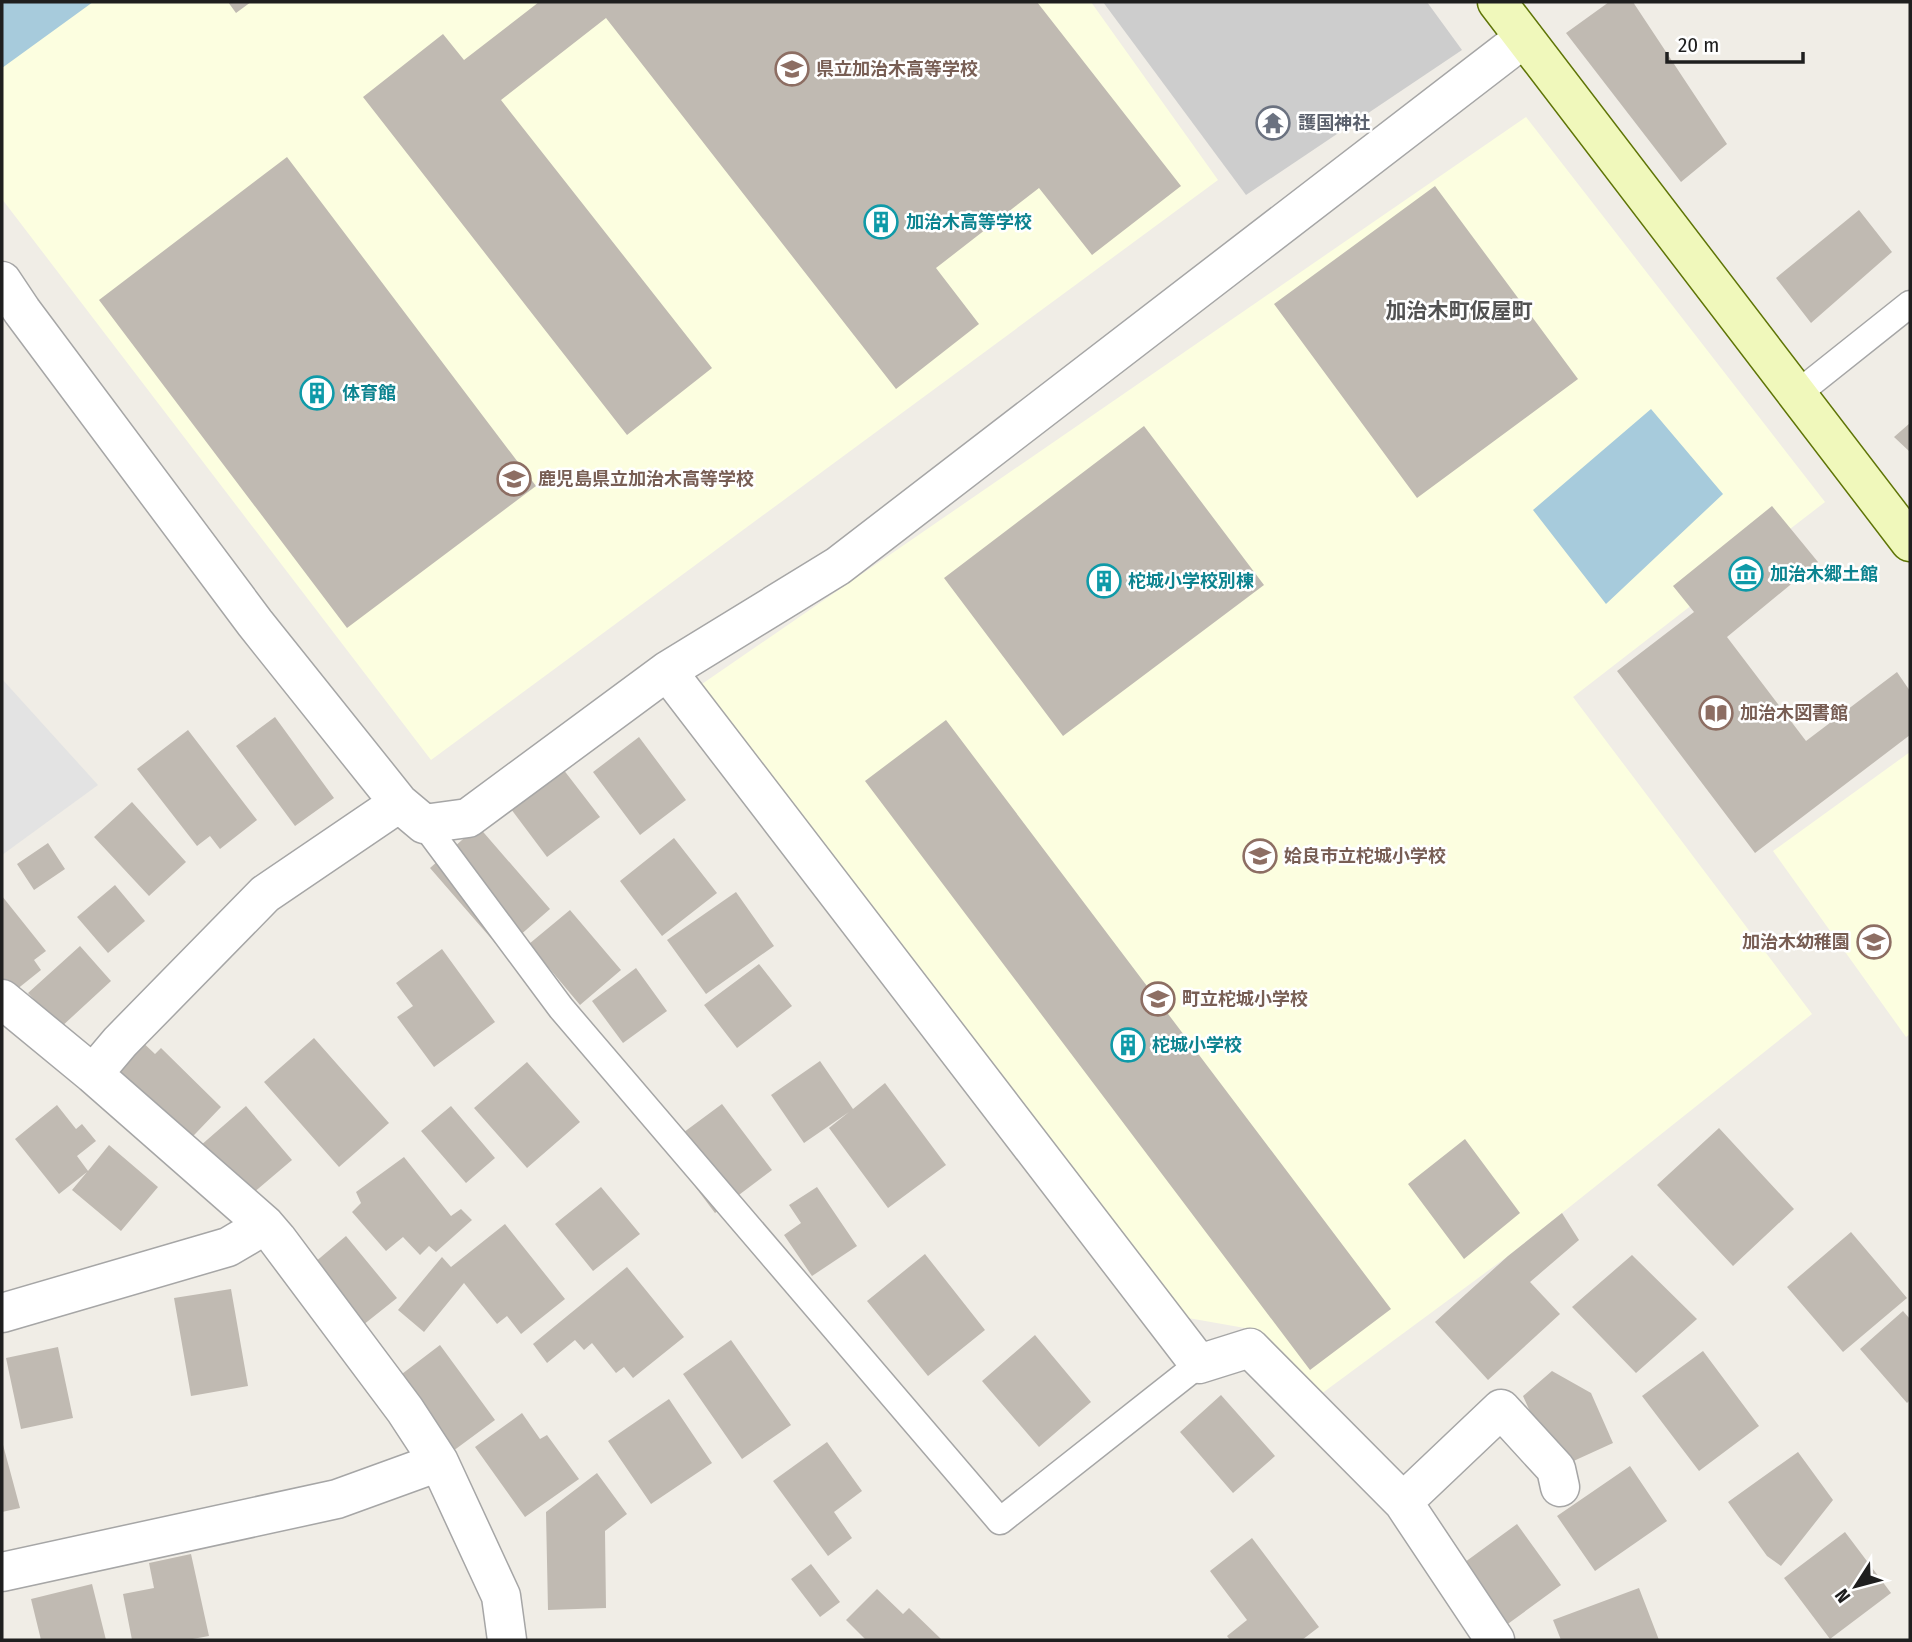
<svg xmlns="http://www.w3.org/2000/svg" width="1912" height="1642" viewBox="0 0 1912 1642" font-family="'Fira Sans Condensed','Noto Sans JP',sans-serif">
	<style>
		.education { fill: #fcfee0 }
		.religious { fill: #cdcdcd }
		.parking { fill: #e3e3e3 }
		.water { fill: #a7cbdc }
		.building { fill: #c0bab2 }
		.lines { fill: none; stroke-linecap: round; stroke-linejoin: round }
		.lane-casing { stroke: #a6a6a6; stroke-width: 29 }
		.street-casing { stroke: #a6a6a6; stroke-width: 41 }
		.secondary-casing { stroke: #5f7507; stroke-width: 41 }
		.lane { stroke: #fff; stroke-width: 26 }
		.street { stroke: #fff; stroke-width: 38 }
		.secondary { stroke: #f0f8bb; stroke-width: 38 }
		.labels { text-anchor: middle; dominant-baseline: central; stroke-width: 5; stroke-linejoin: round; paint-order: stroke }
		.education-label { font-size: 18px; font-weight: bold; fill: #785e54; stroke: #fff; text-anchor: start }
		.worship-label { font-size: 18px; font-weight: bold; fill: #5b616d; stroke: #fff; text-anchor: start }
		.culture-label { font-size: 18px; font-weight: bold; fill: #0d838f; stroke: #fff; text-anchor: start }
		.quarter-label { font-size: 21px; font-weight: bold; fill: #525252; stroke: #fff }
	</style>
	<rect width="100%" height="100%" fill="#f0ede6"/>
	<path class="education" d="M 2,2 L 1091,2 L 1218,180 L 431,760 L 2,199 Z
		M 1526,117 L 1825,502 L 1573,697 L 1812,1014 L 1508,1256 L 1317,1397 L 1256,1330 L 1177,1316 L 699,686 Z
		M 1910,752 L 1910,1034 L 1906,1037 L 1773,851 Z"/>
	<path class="religious" d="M 1103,2 L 1427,2 L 1462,50 L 1246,195 Z"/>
	<path class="parking" d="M 2,679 L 98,785 L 2,855 Z"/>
	<path class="water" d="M 2,2 L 93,2 L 2,68 Z
		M 1651,409 L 1723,494 L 1606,604 L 1533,510 Z"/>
	<path class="building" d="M 228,2 L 251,2 L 236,13 Z
		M 539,2 L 1037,2 L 1181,186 L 1092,255 L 1039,188 L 936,268 L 979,324 L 896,389 L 606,18 L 501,100 L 712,368 L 627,435 L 363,97 L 443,34 L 464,60 Z
		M 1609,2 L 1633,2 L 1727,144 L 1681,182 L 1566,33 Z
		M 287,157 L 536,486 L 347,628 L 99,300 Z
		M 1435,186 L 1578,379 L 1417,498 L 1274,304 Z
		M 1859,210 L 1892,252 L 1811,323 L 1776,278 Z
		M 1910,423 L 1910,452 L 1894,437 Z
		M 1144,426 L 1264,585 L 1063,736 L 944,578 Z
		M 1772,506 L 1818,562 L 1727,637 L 1806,741 L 1897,672 L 1910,691 L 1910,735 L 1755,853 L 1617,671 L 1694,612 L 1673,586 Z
		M 275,717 L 334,798 L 295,826 L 236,746 Z
		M 946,720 L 1391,1309 L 1310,1370 L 865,781 Z
		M 188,730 L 257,820 L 220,849 L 210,836 L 197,846 L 137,769 Z
		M 639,737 L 686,800 L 640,835 L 593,772 Z
		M 563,769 L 600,817 L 547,857 L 511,809 Z
		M 132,802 L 186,862 L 149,896 L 94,837 Z
		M 478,826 L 550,909 L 502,951 L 430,868 Z
		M 674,838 L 717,893 L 662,936 L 620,881 Z
		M 48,843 L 65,869 L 34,890 L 17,864 Z
		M 115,885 L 145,921 L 108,953 L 77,917 Z
		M 736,892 L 774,946 L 706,994 L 667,940 Z
		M 2,896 L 46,951 L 34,960 L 41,970 L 11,994 L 2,983 Z
		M 570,910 L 621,970 L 580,1005 L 529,944 Z
		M 80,946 L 111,981 L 60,1028 L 28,993 Z
		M 442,949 L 495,1022 L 434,1067 L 397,1017 L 413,1006 L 396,983 Z
		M 759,964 L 792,1006 L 737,1048 L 704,1005 Z
		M 636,968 L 667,1011 L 623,1043 L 592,1001 Z
		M 137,1037 L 155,1054 L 161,1048 L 221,1107 L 173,1157 L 100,1091 Z
		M 314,1038 L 389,1123 L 339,1167 L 264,1082 Z
		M 820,1061 L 853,1109 L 885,1083 L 946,1165 L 888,1208 L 829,1128 L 849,1112 L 804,1143 L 771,1095 Z
		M 527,1062 L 580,1122 L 527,1168 L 474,1108 Z
		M 722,1104 L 772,1170 L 715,1213 L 681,1168 L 676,1138 Z
		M 57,1105 L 76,1129 L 82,1124 L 96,1141 L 77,1156 L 88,1171 L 109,1145 L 158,1187 L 121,1231 L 72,1190 L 87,1172 L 59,1194 L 15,1139 Z
		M 246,1106 L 292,1160 L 245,1200 L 200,1146 Z
		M 451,1106 L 495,1158 L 466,1183 L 421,1131 Z
		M 1719,1128 L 1794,1209 L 1733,1266 L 1657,1185 Z
		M 1465,1139 L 1520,1213 L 1464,1259 L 1408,1184 Z
		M 404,1157 L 451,1216 L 461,1209 L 472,1220 L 436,1252 L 429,1246 L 420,1255 L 403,1237 L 386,1251 L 352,1212 L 361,1203 L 356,1192 Z
		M 601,1187 L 640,1234 L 593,1271 L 555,1224 Z
		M 817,1187 L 857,1246 L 812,1276 L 784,1235 L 801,1223 L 789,1205 Z
		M 1562,1213 L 1579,1240 L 1530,1282 L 1560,1314 L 1488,1380 L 1435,1322 L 1508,1256 Z
		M 505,1224 L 565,1299 L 521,1334 L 507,1316 L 497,1324 L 464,1283 L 424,1332 L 398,1310 L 442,1257 L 451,1267 Z
		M 1851,1232 L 1907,1298 L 1843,1352 L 1787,1287 Z
		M 346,1236 L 397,1298 L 358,1329 L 308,1268 Z
		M 925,1254 L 985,1330 L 928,1376 L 867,1301 Z
		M 1632,1255 L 1697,1319 L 1636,1373 L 1572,1307 Z
		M 627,1267 L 684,1337 L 633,1378 L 624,1367 L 616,1373 L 592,1343 L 584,1350 L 575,1340 L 547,1363 L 533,1344 Z
		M 231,1289 L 248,1386 L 191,1396 L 174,1298 Z
		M 1903,1311 L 1910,1319 L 1910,1400 L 1907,1403 L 1860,1349 Z
		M 1035,1335 L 1091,1402 L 1039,1447 L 982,1381 Z
		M 731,1340 L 791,1425 L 742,1459 L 683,1374 Z
		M 440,1345 L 495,1420 L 449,1454 L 394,1380 Z
		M 58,1347 L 73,1418 L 21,1429 L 6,1358 Z
		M 1703,1351 L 1759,1426 L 1699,1471 L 1642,1396 Z
		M 1552,1371 L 1591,1393 L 1613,1443 L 1556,1469 L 1523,1396 Z
		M 1221,1395 L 1275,1456 L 1233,1493 L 1180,1432 Z
		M 669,1399 L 712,1463 L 651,1504 L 608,1441 Z
		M 522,1413 L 540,1439 L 547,1435 L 579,1479 L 525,1517 L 475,1447 Z
		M 2,1441 L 20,1508 L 2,1512 Z
		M 827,1442 L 862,1491 L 834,1512 L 852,1538 L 828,1556 L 773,1481 Z
		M 1798,1452 L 1833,1500 L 1781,1566 L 1767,1556 L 1728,1502 Z
		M 1630,1466 L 1667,1521 L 1595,1571 L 1557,1516 Z
		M 597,1473 L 627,1514 L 605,1531 L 606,1608 L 548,1610 L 546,1512 Z
		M 1517,1524 L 1561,1585 L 1505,1626 L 1461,1565 Z
		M 1845,1532 L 1891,1593 L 1830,1639 L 1784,1578 Z
		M 1252,1538 L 1319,1627 L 1302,1640 L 1230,1640 L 1227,1636 L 1247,1620 L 1210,1571 Z
		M 191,1554 L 209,1636 L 187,1640 L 132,1640 L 123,1594 L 154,1588 L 149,1563 Z
		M 811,1564 L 840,1602 L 820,1617 L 791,1579 Z
		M 92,1584 L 106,1640 L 41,1640 L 31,1599 Z
		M 1639,1588 L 1659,1640 L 1561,1640 L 1553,1620 Z
		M 877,1589 L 903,1614 L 909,1608 L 942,1640 L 866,1640 L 846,1620 Z"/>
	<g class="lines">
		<defs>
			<path id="lane" d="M 1797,394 L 1910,304
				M 424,824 L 561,1008 L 1000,1521 L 1199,1364"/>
			<path id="street" d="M 2,281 L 22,311 L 255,623 L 399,803 L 424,824 L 468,818 L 667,671 L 838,566 L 1524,38
				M 667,671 L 1199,1364 L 1250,1348 L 1403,1502 L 1495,1640
				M 2,999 L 93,1074 L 265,1225 L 277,1239 L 405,1410 L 439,1462 L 501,1596 L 507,1640
				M 93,1074 L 120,1042 L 265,894 L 399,803
				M 2,1313 L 228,1247 L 265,1225
				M 1403,1502 L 1501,1409 L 1556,1469 L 1560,1487
				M 2,1572 L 337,1499 L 439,1462"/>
			<path id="secondary" d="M 1497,2 L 1910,542"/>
		</defs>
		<use href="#lane" class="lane-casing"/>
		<use href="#street" class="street-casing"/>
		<use href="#secondary" class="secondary-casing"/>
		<use href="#lane" class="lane"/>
		<use href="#street" class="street"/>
		<use href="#secondary" class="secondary"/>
	</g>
	<defs>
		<symbol id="school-ring" viewBox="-11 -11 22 22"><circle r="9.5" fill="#fff" stroke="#8d6e63" stroke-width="1.5"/><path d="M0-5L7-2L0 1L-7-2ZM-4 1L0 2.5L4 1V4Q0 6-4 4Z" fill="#8d6e63"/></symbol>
		<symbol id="temple-ring" viewBox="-11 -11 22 22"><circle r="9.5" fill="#fff" stroke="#6b7280" stroke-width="1.5"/><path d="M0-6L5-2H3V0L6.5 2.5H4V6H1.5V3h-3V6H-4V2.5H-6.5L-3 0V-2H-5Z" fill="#6b7280"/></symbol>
		<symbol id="building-ring" viewBox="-11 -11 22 22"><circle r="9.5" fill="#fff" stroke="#0f9aa8" stroke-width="1.5"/><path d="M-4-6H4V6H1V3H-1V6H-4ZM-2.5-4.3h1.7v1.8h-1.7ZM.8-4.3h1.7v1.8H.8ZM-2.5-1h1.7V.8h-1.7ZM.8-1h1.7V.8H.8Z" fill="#0f9aa8"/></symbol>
		<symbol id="museum-ring" viewBox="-11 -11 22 22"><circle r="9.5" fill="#fff" stroke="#0f9aa8" stroke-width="1.5"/><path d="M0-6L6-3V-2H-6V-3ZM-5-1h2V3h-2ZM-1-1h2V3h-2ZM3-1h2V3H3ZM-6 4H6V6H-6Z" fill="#0f9aa8"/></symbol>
		<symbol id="library-ring" viewBox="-11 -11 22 22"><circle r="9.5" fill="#fff" stroke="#8d6e63" stroke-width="1.5"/><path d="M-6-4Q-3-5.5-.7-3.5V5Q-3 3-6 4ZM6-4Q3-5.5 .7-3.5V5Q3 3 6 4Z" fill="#8d6e63"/></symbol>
	</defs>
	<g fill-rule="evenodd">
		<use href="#school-ring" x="773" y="50" width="38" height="38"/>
		<use href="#temple-ring" x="1254" y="104" width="38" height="38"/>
		<use href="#building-ring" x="862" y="203" width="38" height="38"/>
		<use href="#building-ring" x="298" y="374" width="38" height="38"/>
		<use href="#school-ring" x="495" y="460" width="38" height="38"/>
		<use href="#museum-ring" x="1727" y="555" width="38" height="38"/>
		<use href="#building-ring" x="1085" y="562" width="38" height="38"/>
		<use href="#library-ring" x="1697" y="694" width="38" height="38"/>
		<use href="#school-ring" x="1241" y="837" width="38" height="38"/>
		<use href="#school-ring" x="1855" y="923" width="38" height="38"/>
		<use href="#school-ring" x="1139" y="980" width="38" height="38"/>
		<use href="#building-ring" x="1109" y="1026" width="38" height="38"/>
	</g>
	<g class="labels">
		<g class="education-label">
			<text x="816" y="69">県立加治木高等学校</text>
			<text x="538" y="479">鹿児島県立加治木高等学校</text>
			<text x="1740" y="713">加治木図書館</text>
			<text x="1284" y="856">姶良市立柁城小学校</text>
			<text x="1850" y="942" text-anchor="end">加治木幼稚園</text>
			<text x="1182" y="999">町立柁城小学校</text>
		</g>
		<g class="worship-label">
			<text x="1298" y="123">護国神社</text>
		</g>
		<g class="culture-label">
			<text x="906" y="222">加治木高等学校</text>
			<text x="342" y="393">体育館</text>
			<text x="1770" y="574">加治木郷土館</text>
			<text x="1128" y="581">柁城小学校別棟</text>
			<text x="1152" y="1045">柁城小学校</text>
		</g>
		<g class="quarter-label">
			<text x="1459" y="311">加治木町仮屋町</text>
		</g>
	</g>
	<rect width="1912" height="1642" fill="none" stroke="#1f1f1f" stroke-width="7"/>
	<g transform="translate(1856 1586) rotate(234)" stroke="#ffffff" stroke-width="5" paint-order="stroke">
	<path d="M0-5L12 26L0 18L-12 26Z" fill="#1f1f1f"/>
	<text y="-10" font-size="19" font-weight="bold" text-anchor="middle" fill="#1f1f1f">N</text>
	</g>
	<path d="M1667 52v10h136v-10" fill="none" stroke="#1f1f1f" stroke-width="3.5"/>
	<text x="1678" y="52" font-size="21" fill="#1f1f1f" stroke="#ffffff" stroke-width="5" paint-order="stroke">20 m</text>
</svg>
